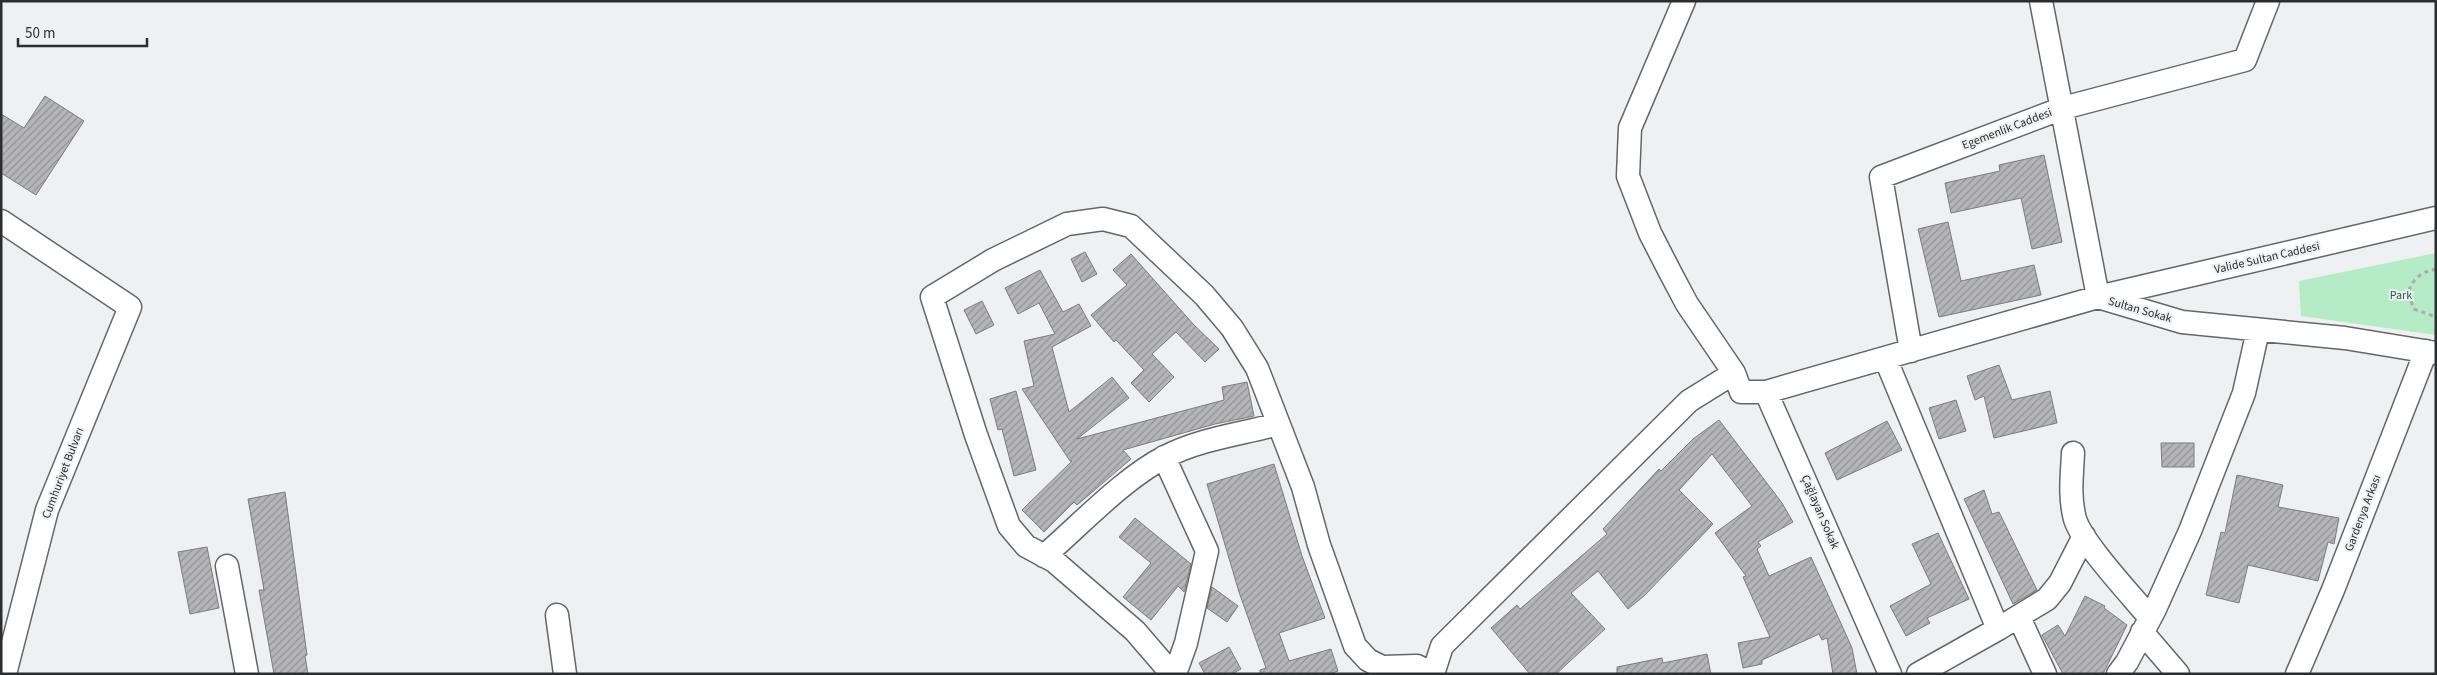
<svg xmlns="http://www.w3.org/2000/svg" width="2437" height="675" viewBox="0 0 2437 675" font-family="'Source Sans 3',sans-serif">
	<style>
		.green { fill: #b5ecc7 }
		.building { fill: url(#building-hatch); stroke: #7d7c7e }
		.lines { fill: none; stroke-linecap: round; stroke-linejoin: round }
		.minor-casing { stroke: #646667; stroke-width: 25 }
		.path { stroke: #aaacad; stroke-width: 3; stroke-dasharray: 4 4; stroke-linecap: butt }
		.minor { stroke: #fff; stroke-width: 22 }
		.labels { text-anchor: middle; dominant-baseline: central; stroke-width: 4; stroke-linejoin: round; paint-order: stroke }
		.street-label { font-size: 12px; fill: #2c2d2e; stroke: #eef0f1 }
		.park-label { font-size: 12px; fill: #255e3d; stroke: #eef0f1 }
	</style>
	<defs>
		<pattern id="building-hatch" width="6" height="6" patternUnits="userSpaceOnUse" patternTransform="scale(1.25)"><rect width="6" height="6" fill="#b5b4b7"/><path d="M-1 1l2-2M0 6l6-6M5 7l2-2" fill="none" stroke="#939395"/></pattern>
	</defs>
	<rect width="100%" height="100%" fill="#eef0f1"/>
	<path class="green" d="M 2436,253 L 2436,335 L 2301,316 L 2299,281 Z"/>
	<path class="building" d="M 45,96 L 84,121 L 36,195 L 1,173 L 1,114 L 24,128 Z
		M 2044,155 L 2062,242 L 2032,249 L 2021,198 L 1951,213 L 1945,183 L 2000,171 L 1999,165 Z
		M 1948,222 L 1961,281 L 2034,265 L 2041,295 L 1939,317 L 1918,229 Z
		M 1085,252 L 1097,274 L 1082,282 L 1071,259 Z
		M 1131,254 L 1194,325 L 1219,349 L 1205,362 L 1176,332 L 1152,354 L 1174,377 L 1149,402 L 1131,383 L 1144,370 L 1116,340 L 1114,342 L 1091,315 L 1127,285 L 1113,270 Z
		M 1040,270 L 1063,312 L 1079,304 L 1091,326 L 1052,347 L 1069,412 L 1112,377 L 1129,398 L 1077,439 L 1224,400 L 1222,387 L 1247,382 L 1254,416 L 1215,424 L 1123,450 L 1131,459 L 1077,505 L 1074,502 L 1044,532 L 1022,510 L 1072,461 L 1070,461 L 1022,389 L 1034,386 L 1024,341 L 1055,334 L 1039,303 L 1018,314 L 1005,288 Z
		M 982,301 L 994,325 L 976,334 L 964,310 Z
		M 1999,365 L 2012,400 L 2050,391 L 2057,423 L 1994,438 L 1984,396 L 1975,400 L 1967,376 Z
		M 1016,391 L 1036,470 L 1014,476 L 1002,429 L 998,430 L 990,399 Z
		M 1956,400 L 1966,431 L 1939,439 L 1929,408 Z
		M 1719,420 L 1782,503 L 1793,522 L 1758,542 L 1761,546 L 1757,549 L 1769,576 L 1811,557 L 1852,648 L 1857,674 L 1833,674 L 1827,638 L 1822,640 L 1819,634 L 1762,660 L 1762,664 L 1743,668 L 1738,643 L 1770,637 L 1743,577 L 1746,576 L 1715,533 L 1752,506 L 1712,454 L 1679,490 L 1713,524 L 1644,596 L 1628,609 L 1598,571 L 1571,593 L 1605,629 L 1556,674 L 1530,674 L 1491,628 L 1517,605 L 1520,609 L 1607,534 L 1603,529 L 1659,469 L 1661,471 L 1693,439 Z
		M 1887,421 L 1902,450 L 1837,480 L 1825,453 Z
		M 2161,443 L 2194,443 L 2194,467 L 2162,467 Z
		M 1274,464 L 1302,556 L 1325,618 L 1279,633 L 1289,661 L 1331,649 L 1338,671 L 1329,674 L 1260,674 L 1260,670 L 1266,668 L 1239,592 L 1207,484 Z
		M 2237,475 L 2283,485 L 2278,507 L 2339,518 L 2334,544 L 2328,542 L 2318,581 L 2248,565 L 2239,603 L 2206,595 L 2221,532 L 2225,533 Z
		M 1984,490 L 1992,514 L 1999,512 L 2037,590 L 2013,604 L 1964,499 Z
		M 285,492 L 307,655 L 305,656 L 308,674 L 274,674 L 259,590 L 264,590 L 248,499 Z
		M 1135,518 L 1191,564 L 1184,592 L 1178,586 L 1151,620 L 1123,597 L 1151,563 L 1119,537 Z
		M 1938,533 L 1969,599 L 1927,618 L 1930,623 L 1906,636 L 1890,606 L 1931,584 L 1912,544 Z
		M 207,547 L 219,608 L 190,614 L 178,552 Z
		M 1212,587 L 1238,606 L 1227,622 L 1207,608 Z
		M 2085,596 L 2105,606 L 2104,608 L 2127,625 L 2103,674 L 2063,674 L 2042,635 L 2058,625 L 2065,636 Z
		M 1229,647 L 1241,669 L 1232,674 L 1205,674 L 1199,663 Z
		M 1707,654 L 1711,674 L 1617,674 L 1617,667 L 1662,658 L 1663,663 Z"/>
	<g class="lines">
		<defs>
			<path id="minor" d="M 1684,1 L 1630,128 L 1628,176 L 1650,233 L 1670,272 L 1687,304 L 1734,373 L 1741,392 L 1766,392 L 1890,674
				M 2041,1 L 2098,297 L 2436,218
				M 1,221 L 130,307 L 47,510 L 5,674
				M 1911,351 L 1881,177 L 2063,108 L 2245,60 L 2268,1
				M 1886,360 L 1998,629
				M 1766,392 L 2098,297 L 2182,322 L 2345,338 L 2436,353
				M 2073,453 C 2072,475 2069,497 2075,519 C 2082,543 2132,596 2150,618
				M 1164,457 L 1207,551 L 1186,643 L 1175,674
				M 1044,556 C 1080,525 1124,478 1165,457 C 1199,439 1241,434 1278,424
				M 227,566 L 247,674
				M 557,615 L 565,674
				M 2019,617 L 2045,674
				M 2142,632 L 2178,674
				M 1172,674 L 1135,631 L 1054,561 L 1026,546 L 1009,526 L 976,435 L 932,297 L 993,260 L 1067,224 L 1103,219 L 1131,226 L 1204,295 L 1232,328 L 1257,368 L 1303,487 L 1319,545 L 1355,646 L 1368,660 L 1382,667 L 1417,666 L 1433,674 L 1442,646 L 1689,401 L 1734,373
				M 1918,674 L 1998,629 L 2047,599 L 2060,583 L 2084,536
				M 2118,674 L 2127,662 L 2155,609 L 2190,531 L 2244,393 L 2258,330
				M 2297,674 L 2333,590 L 2426,351"/>
		</defs>
		<use href="#minor" class="minor-casing"/>
		<path class="path" d="M 2436,269 C 2421,272 2413,278 2408,293 L 2414,309 L 2436,317"/>
		<use href="#minor" class="minor"/>
	</g>
	<g class="labels">
		<g class="street-label">
			<text transform="translate(2007 129) rotate(-21)">Egemenlik Caddesi</text>
			<text transform="translate(2267 258) rotate(-13)">Valide Sultan Caddesi</text>
			<text transform="translate(2140 310) rotate(16)">Sultan Sokak</text>
			<text transform="translate(63 473) rotate(-69)">Cumhuriyet Bulvarı</text>
			<text transform="translate(1820 512) rotate(67)">Çağlayan Sokak</text>
			<text transform="translate(2363 513) rotate(-69)">Gardenya Arkası</text>
		</g>
		<g class="park-label">
			<text x="2401" y="295">Park</text>
		</g>
	</g>
	<rect width="2437" height="675" fill="none" stroke="#2c2d2e" stroke-width="5"/>
	<path d="M18 38v8h129v-8" fill="none" stroke="#2c2d2e" stroke-width="2.5"/>
	<text x="25" y="38" font-size="15" fill="#2c2d2e" stroke="#eef0f1" stroke-width="4" paint-order="stroke">50 m</text>
</svg>
